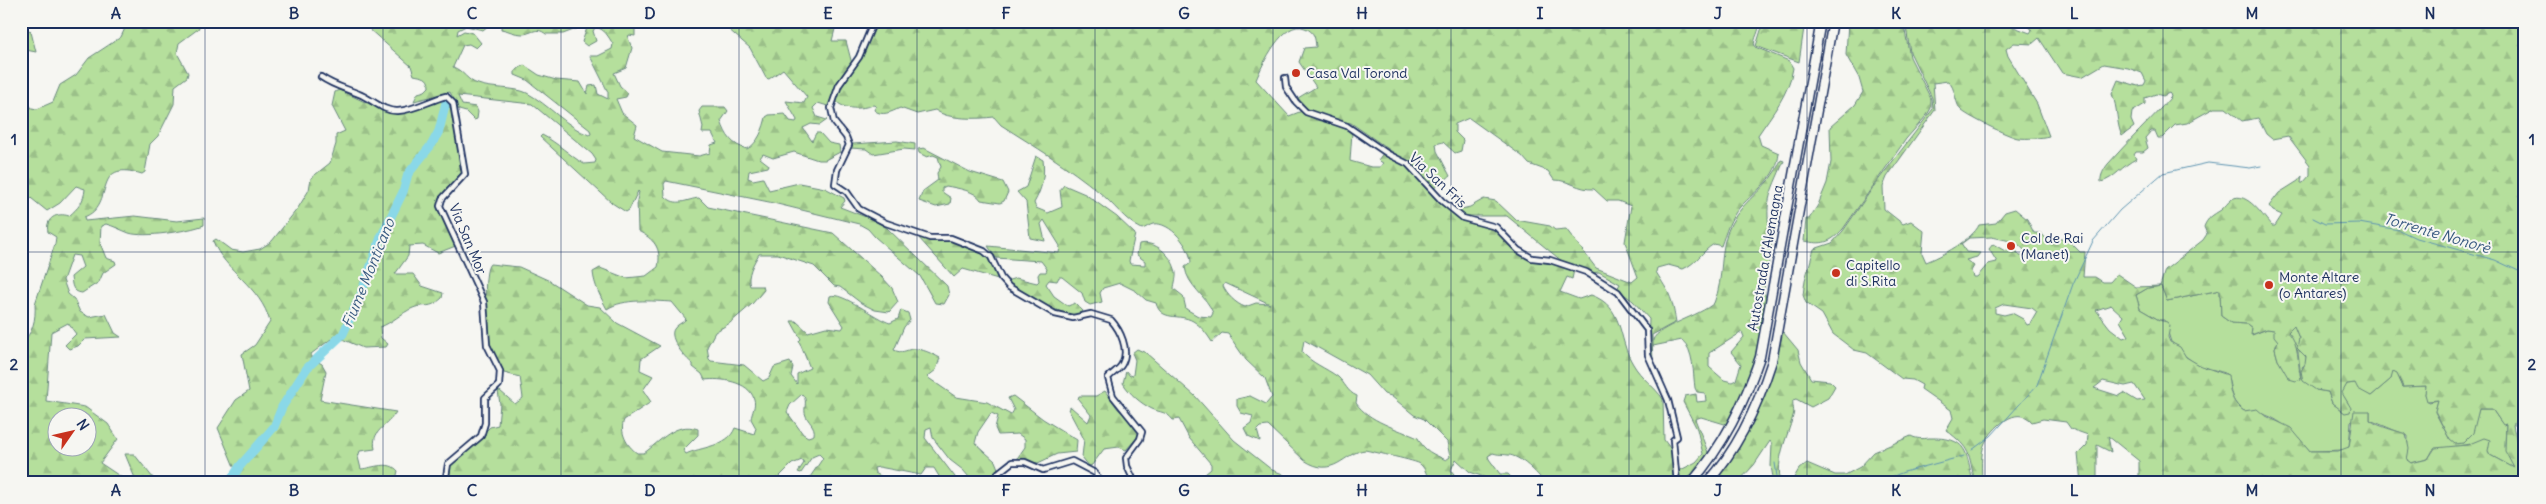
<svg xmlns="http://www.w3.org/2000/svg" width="2546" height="504" viewBox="0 0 2546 504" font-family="Delius,sans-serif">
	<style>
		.grass { fill: #b5df9c; stroke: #68877d }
		.forest { fill: url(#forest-firs); stroke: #68877d; fill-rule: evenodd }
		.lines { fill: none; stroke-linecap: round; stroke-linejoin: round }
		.stream { stroke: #5e94b1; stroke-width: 1 }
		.river { stroke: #8ad8e8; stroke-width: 9 }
		.minor-casing { stroke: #1b2f5e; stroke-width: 8 }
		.motorway-casing { stroke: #1b2f5e; stroke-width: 11 }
		.minor { stroke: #f6f6f2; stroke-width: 4.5 }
		.motorway { stroke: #f6f6f2; stroke-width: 8 }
		.grid { fill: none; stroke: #1b2f5e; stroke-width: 1; stroke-opacity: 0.55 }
		.poi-dot { fill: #c8321e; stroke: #f6f6f2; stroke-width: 2 }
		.labels { text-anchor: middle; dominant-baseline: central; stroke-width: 4; stroke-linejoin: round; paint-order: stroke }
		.poi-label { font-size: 14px; fill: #1b2f5e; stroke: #f6f6f2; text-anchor: start }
		.street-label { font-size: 14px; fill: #1b2f5e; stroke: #f6f6f2 }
		.water-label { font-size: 15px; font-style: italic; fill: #375980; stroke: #f6f6f2 }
		.neatline { fill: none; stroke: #1b2f5e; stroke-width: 2 }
		.grid-label { font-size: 16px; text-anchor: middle; font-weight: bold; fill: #1b2f5e }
	</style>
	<defs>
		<pattern id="forest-firs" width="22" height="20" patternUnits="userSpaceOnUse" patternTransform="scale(1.25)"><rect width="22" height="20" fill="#b5df9c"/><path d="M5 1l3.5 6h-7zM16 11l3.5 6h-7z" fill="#9bc089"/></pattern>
	</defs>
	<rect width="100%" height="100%" fill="#f6f6f2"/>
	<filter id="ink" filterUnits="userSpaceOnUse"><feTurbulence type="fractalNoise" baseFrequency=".02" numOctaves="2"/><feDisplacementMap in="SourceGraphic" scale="10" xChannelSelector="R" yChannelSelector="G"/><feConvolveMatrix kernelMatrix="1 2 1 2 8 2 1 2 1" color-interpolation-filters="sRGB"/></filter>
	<g filter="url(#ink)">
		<path class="grass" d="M 2161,286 L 2167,301 L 2220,290 L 2221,316 L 2231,323 L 2247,324 L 2252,328 L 2252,335 L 2267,329 L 2274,330 L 2278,341 L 2275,349 L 2278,360 L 2283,367 L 2301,378 L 2298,352 L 2288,332 L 2294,325 L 2299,338 L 2299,351 L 2306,354 L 2306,364 L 2302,367 L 2316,390 L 2328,392 L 2332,403 L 2345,413 L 2348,403 L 2341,393 L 2347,384 L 2355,383 L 2371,396 L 2391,379 L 2392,372 L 2397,373 L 2403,387 L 2427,386 L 2425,394 L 2429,402 L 2438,400 L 2435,412 L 2450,440 L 2463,443 L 2471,435 L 2479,409 L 2492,409 L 2501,422 L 2506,424 L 2505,446 L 2514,468 L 2490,455 L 2488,451 L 2470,444 L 2433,450 L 2428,459 L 2411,463 L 2407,460 L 2408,436 L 2370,420 L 2370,411 L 2351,422 L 2349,447 L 2345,450 L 2310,451 C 2290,429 2275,412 2244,411 C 2226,399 2234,386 2225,373 C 2212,369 2199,367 2188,358 C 2181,353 2179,347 2171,342 L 2164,320 L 2159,320 L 2140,309 L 2136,295 L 2148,288 Z"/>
		<path class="forest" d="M 115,21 L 202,21 L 198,29 L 179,43 L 177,53 L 188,73 L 187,77 L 175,86 L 174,104 L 158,136 L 150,144 L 145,172 L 142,174 C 90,158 117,205 84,217 L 85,221 L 135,216 L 177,221 L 204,218 L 204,225 C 189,231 144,238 129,233 C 121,230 114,226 106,224 L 101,226 L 100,243 L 106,258 L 115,261 L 116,264 L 103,273 L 99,282 L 82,293 C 72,292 72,285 71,277 L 83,267 L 79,256 L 72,255 L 63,280 L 68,294 L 74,299 L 80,312 L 89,317 L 106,314 L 115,333 L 121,337 L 85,339 L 78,346 L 69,349 L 65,345 L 76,334 L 68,323 L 51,332 L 46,401 L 85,407 L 108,424 L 118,439 L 100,463 L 121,477 L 125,483 L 36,483 L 21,468 L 21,344 C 33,333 36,320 35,304 L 55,244 L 56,237 L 48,232 C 45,218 57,212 69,216 C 78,208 84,202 85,189 L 76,186 L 60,203 L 47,211 L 21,190 L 21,95 L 32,108 L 37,109 L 53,102 L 60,85 L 76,75 L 89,58 L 121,37 L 126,26 L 122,22 ZM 58,416 L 88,416 L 88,446 L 58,446 Z
			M 360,21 L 425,23 L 431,21 L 494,21 L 483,30 L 466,26 L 458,30 L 457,35 L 464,31 L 473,33 L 481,43 L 476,48 L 469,44 L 463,45 L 453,67 C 464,71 467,81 478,84 C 490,89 515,87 527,93 C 548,104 568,128 589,135 L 591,134 L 590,130 L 527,80 L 515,75 L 515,71 L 524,65 L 539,75 L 556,80 L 580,82 L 587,94 L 589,86 L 596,85 L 598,94 L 608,99 L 608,92 L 590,56 L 598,56 L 612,49 L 613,44 C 609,38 604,27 595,28 L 593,31 L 596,41 L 587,46 L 582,42 L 587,28 L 584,26 L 563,34 L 546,34 C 536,26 532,34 522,34 C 514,34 508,30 501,29 L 501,21 L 557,21 L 561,27 L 569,26 L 569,21 L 643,21 L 635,29 L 635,36 L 629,35 L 628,38 L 632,48 L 626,68 L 614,73 L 620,86 L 628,93 L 626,97 L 616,99 L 622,113 L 637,125 L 634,136 L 662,152 L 699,156 L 710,153 L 711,145 L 717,143 L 712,133 L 702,133 L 703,127 L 699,111 L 702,107 L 725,107 L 728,111 L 721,121 C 726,136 732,145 747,149 C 758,144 764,127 766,117 L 769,115 L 785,114 L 790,121 L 796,122 L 797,120 L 786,101 L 804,103 L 807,97 L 783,69 L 769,79 L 766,78 L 750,48 L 719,21 L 837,21 L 832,41 L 846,41 L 852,64 L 840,79 L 831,107 L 818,103 L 813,108 L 817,117 L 827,120 L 820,125 L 811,124 L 803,128 L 812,141 L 816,133 L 820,133 L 829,143 L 839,145 L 840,152 L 825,160 L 818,160 L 794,152 L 773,158 L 763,154 L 760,158 L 769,165 L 768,167 L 749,171 L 748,178 L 753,180 L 763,178 L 769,190 L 799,183 L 825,188 L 844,198 L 845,201 L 840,207 L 871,219 L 887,228 L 947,286 L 949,295 L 944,304 L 935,303 L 920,276 L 875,237 L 868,229 L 859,224 L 769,202 L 666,181 L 664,184 L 665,196 C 676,208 687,199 699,198 L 708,207 L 833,233 L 882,277 L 892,288 L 898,302 L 889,312 L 875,310 L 861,303 L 840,287 L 834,286 L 814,266 L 778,254 L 759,254 C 754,262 746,276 750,286 L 763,286 L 764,290 L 752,304 L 730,323 L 715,332 L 707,347 L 709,359 L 711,361 L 744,365 L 763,381 L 769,378 L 774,367 L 790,362 L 793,367 L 791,376 L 797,384 L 797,374 L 810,368 L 799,341 L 801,339 L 791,321 L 796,321 L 808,332 L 826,327 L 842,329 L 844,326 L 829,302 L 830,296 C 841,291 876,319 890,323 L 898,319 L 901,310 L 908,313 L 910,320 L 904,327 L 894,350 C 902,354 905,350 913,349 C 921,348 933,354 940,358 L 936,370 L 927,377 L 956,397 L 987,402 L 1011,415 L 1014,410 L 1008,398 L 1013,396 L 1043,419 L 1077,440 L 1076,452 L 1057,454 L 1038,463 L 1020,461 L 1018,457 L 1025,447 L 1025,439 L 1018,434 L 998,435 L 995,428 L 998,416 L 991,413 L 978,432 L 975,443 L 995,461 L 999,471 L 994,483 L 974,483 L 963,470 L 950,460 L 933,438 L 931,427 L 926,429 L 925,438 L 955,477 L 953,483 L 943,483 L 934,468 L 926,468 L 921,475 L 879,467 L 874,468 L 875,473 L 893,483 L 806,483 L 823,458 L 819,454 L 812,457 L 801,473 L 798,472 L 804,463 L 802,460 L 792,464 L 773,483 L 447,483 L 450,465 L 490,427 L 498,425 L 500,404 L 498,391 L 500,391 L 515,404 L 523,398 L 520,377 L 504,373 C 501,362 492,355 490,345 C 486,333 482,271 490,264 L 519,267 L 550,281 L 587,305 L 600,307 L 617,323 L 660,346 L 641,359 L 640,370 L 653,376 L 643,390 L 651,402 L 624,420 C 619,432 627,446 637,453 L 644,453 C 660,442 675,421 698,429 L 698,435 L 683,450 L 686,454 C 700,447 728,447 735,428 L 754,434 L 756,428 L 751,419 C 752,412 756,406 754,399 C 749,381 720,378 705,380 L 702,374 L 693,367 L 693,364 C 685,358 668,338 674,329 C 677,324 683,323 686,319 L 672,302 C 652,301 624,298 607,309 C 601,298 594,285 593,272 L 600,268 L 626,278 L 646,276 L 658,267 C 662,248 654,239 638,231 L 637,200 L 639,192 L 638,191 L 629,210 L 626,212 L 612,203 L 540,137 L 542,135 C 558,143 569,155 584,164 L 595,163 L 596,160 L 592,154 L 532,104 L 458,96 L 462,105 L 476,107 L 478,112 L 477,119 L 474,120 L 466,112 L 459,110 L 450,92 L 414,101 L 418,93 L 425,91 L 429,87 C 429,76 422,77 414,75 L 411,66 ZM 802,394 C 808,400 804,406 805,413 C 807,422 816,425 814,435 L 808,437 L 803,434 L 787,412 L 790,405 Z
			M 876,21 L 1758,21 C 1762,31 1752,38 1755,47 L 1789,61 L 1793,68 C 1789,94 1772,114 1758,135 L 1761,145 L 1779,153 C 1777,178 1756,190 1740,207 C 1730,218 1726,232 1721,246 L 1714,244 C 1702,251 1697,263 1683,269 L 1668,265 L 1657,268 L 1656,272 C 1670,295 1671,294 1676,322 L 1652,335 L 1653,364 L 1648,349 L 1649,319 L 1633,301 L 1617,289 L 1620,284 L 1599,272 L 1591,273 L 1563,262 L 1507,216 L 1466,216 L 1457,210 L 1470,207 L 1484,199 L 1496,201 L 1516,220 L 1550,226 L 1555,230 L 1566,229 L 1596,268 L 1632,282 L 1638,277 L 1625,242 L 1631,206 L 1618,201 L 1607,201 L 1594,189 C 1578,190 1570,180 1554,180 L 1548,171 L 1529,164 L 1522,156 L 1469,118 L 1455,124 L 1455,132 L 1463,140 L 1461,151 L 1455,153 L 1443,142 L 1436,144 L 1437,151 L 1450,176 L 1433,189 L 1408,163 L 1387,148 L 1351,123 L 1337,121 L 1309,111 L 1298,98 L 1316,87 L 1299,62 L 1304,48 L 1316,47 C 1315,38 1315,32 1305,28 C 1283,19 1262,65 1256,80 L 1289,116 L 1302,111 L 1307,113 L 1316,120 L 1345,126 L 1352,132 L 1350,161 L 1371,167 L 1380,167 L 1383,163 L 1378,160 L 1384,152 L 1407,164 L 1422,183 L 1461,219 L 1496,230 L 1516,252 L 1533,261 L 1555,264 L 1574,270 L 1572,279 L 1567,277 L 1560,292 L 1579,299 L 1591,295 C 1625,307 1617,338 1633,364 C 1641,378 1654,386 1663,399 L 1664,440 L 1673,452 L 1675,483 L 1545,483 C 1538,474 1520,455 1508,455 C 1501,454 1499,455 1493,453 L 1488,456 L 1489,459 L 1500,474 L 1508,474 L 1516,483 L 1489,483 L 1484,477 L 1470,472 L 1456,459 L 1451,470 L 1460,483 L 1429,483 C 1427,476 1426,469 1420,464 C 1417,461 1374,452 1365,450 C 1344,452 1334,480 1304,460 L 1268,426 L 1260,427 L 1257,430 L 1260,441 L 1248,436 L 1244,428 L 1251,423 L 1253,416 L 1241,413 L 1237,406 L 1237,399 L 1250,396 L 1266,404 L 1272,397 L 1265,378 L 1246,360 L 1228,334 L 1222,333 L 1212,342 C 1207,334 1201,326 1193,321 C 1179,313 1161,322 1156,303 L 1146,300 L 1136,291 L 1120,283 L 1103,288 L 1100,293 L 1102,302 L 1090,305 L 1085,302 L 1082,293 L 1062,277 L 1059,277 L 1057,281 L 1049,280 L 1046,284 L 1054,296 L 1068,306 L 1075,303 L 1083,311 L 1074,316 L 1048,307 L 1006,281 L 1016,278 L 1037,283 L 1039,281 L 1038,275 L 1040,272 L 1046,272 L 1047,269 L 1041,261 L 996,258 L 988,246 L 1059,253 L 1060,246 L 1044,220 L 1041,224 L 1045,241 L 1030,238 L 1026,202 L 1017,192 L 1026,187 L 1036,156 L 1043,160 C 1045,175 1042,189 1034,203 L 1036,208 L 1048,213 L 1062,207 L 1060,190 L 1064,185 L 1085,194 L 1117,217 L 1135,234 L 1129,261 L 1130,264 L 1145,265 L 1145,261 L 1137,255 L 1139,244 C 1155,240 1171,255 1175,269 C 1178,276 1174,283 1174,289 L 1183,296 L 1186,309 L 1198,316 L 1211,317 L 1213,313 C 1207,296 1187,286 1185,267 L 1191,263 C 1191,247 1170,221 1153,224 C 1149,225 1146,228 1142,229 C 1125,221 1114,204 1099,192 C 1069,167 1034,146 1001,125 L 994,117 C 978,119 948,120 935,110 L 917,114 L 900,108 C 891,112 882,117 874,110 L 876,106 L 873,105 C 862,109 844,111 835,100 L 841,83 L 857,62 ZM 1225,283 L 1270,304 L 1256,303 L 1245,307 C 1236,304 1226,294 1223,286 ZM 1304,340 L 1367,375 L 1384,394 L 1391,396 L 1414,415 L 1424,419 L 1447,442 L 1450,457 L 1446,460 C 1433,454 1424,451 1418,438 C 1398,429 1368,421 1356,403 L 1357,396 C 1347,392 1345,383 1338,377 C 1326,368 1311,363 1302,352 Z
			M 1760,21 L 1805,21 L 1799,62 L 1756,46 L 1762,27 Z
			M 1848,21 L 1903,21 L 1910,57 L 1931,99 L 1931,108 L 1927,115 L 1906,139 L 1843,229 C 1830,243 1823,245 1804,241 L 1806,219 L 1809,219 L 1818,205 L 1827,183 L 1831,162 L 1830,127 L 1855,105 L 1863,92 L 1859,78 L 1846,55 Z
			M 1905,21 L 2015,21 L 2011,26 L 2030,33 L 2032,30 L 2028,27 L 2029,21 L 2396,21 L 2399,28 L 2408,27 L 2417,21 L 2525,21 L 2525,423 L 2516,420 L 2513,425 L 2517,443 L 2524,448 L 2525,483 L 2139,483 L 2139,461 L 2108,436 L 2111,452 L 2097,445 L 2097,478 L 2099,483 L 2081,483 L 2078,454 L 2087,445 L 2088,435 L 2071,429 L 2066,422 L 2043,419 L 2032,422 C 2017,404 1992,428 1985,443 C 1980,452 1982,472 1982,483 L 1975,483 C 1968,452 1972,450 1946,430 L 1953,418 L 1951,410 L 1921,389 L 1922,385 L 1913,380 L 1902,379 L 1867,353 L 1854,350 L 1833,334 L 1822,314 L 1806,303 L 1803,295 L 1805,280 L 1814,249 L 1832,243 L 1843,231 L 1876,183 L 1933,109 L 1932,98 L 1910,52 ZM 2039,38 L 2062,73 L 2082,77 L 2104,64 L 2128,68 L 2142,73 L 2146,81 L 2144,85 L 2138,86 L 2118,80 L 2112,94 C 2118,108 2116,123 2122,136 L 2134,127 L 2131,120 L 2132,112 L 2145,104 L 2145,98 L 2156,94 L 2163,96 L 2169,93 L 2170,94 L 2171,97 C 2151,120 2128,141 2108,164 C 2104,169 2100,176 2101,182 C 2114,179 2123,165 2136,159 L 2134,155 L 2136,152 L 2143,152 L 2148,148 L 2145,138 L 2151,131 L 2155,131 L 2158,138 L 2162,138 L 2175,125 L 2187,123 L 2214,108 L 2226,108 L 2242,121 L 2258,118 L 2266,134 L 2272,139 L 2288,136 L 2310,165 L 2310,175 L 2303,183 L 2301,183 L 2302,176 L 2298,181 L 2279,193 L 2269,206 L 2273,211 L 2282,215 L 2275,226 L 2272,226 C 2264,218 2247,190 2232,199 C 2228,202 2225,207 2221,210 C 2213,215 2207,218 2204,227 L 2207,234 L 2203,240 L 2165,270 L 2160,286 L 2136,287 L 2117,274 L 2110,282 L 2103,282 L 2095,277 L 2083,277 L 2085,252 L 2080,252 L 2067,239 L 2047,239 L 2040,233 L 2034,233 L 2027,219 L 2015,209 L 2005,212 L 1996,223 L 1979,225 C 1973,239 1940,257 1926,262 L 1922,253 L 1924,231 L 1911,221 L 1903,224 L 1884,209 L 1883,187 L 1887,177 L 1935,110 L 1933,83 L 1948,81 C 1956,89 1954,99 1960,109 C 1964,115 2010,137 2018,138 C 2027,139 2041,138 2049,136 L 2037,104 L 2008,56 L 2006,49 L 2014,43 L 2032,44 ZM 1992,237 C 2004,240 2024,241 2026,256 L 2020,256 L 2015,249 L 2005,251 L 1993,244 L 1989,249 L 1997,262 L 1988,264 L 1977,277 L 1973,277 L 1971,271 L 1974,266 L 1966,260 L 1977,257 L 1980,253 L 1966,252 L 1961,244 L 1969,238 ZM 2161,286 L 2167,301 L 2220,290 L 2221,316 L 2231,323 L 2247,324 L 2252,328 L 2251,335 L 2267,329 L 2274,330 L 2274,336 L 2278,341 L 2275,349 L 2278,360 L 2289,379 L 2296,381 L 2301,379 C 2297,362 2300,344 2288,332 L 2294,326 L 2299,338 L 2297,348 L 2306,357 L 2305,364 L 2301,371 L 2303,381 L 2316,390 L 2328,392 L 2332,403 L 2345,413 L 2350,412 L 2351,408 L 2342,393 L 2347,384 L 2355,383 L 2358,389 L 2371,396 L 2391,379 L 2393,372 L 2397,374 L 2403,387 L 2426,386 L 2425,394 L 2427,401 L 2438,400 L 2435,411 L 2450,440 L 2455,444 L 2463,443 L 2473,433 L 2479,409 L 2492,409 L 2503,425 L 2506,424 L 2505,451 L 2514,468 L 2490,455 L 2488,451 L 2490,440 L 2484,438 L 2467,445 L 2435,448 L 2428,459 L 2411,463 L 2407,460 L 2409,449 L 2406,434 C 2395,430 2379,427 2370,420 L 2370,411 L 2354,411 L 2349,447 L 2338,451 L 2310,451 L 2291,428 L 2264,415 L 2257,409 L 2244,411 C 2230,402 2230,390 2228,375 L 2201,366 L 2186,357 L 2180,347 L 2170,342 L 2168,337 L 2170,326 L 2167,322 L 2159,320 L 2140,309 L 2136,295 L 2148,288 ZM 2004,304 L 2032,308 L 2037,312 L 2030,324 L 2027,325 L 2023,319 L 2012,313 L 2004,315 L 1995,313 L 1995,308 ZM 2111,305 L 2123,316 L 2120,321 L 2129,336 L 2123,338 L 2110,328 L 2096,310 ZM 2103,381 L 2125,386 L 2134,384 L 2145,400 L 2137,401 L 2124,393 L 2119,396 L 2094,388 Z
			M 28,29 L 31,32 L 36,52 L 21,49 L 21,32 Z
			M 339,90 C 365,101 389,118 417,109 C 427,107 437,99 447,98 L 451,102 L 464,170 L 443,193 L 440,200 L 458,245 L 438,253 L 423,245 L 409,246 L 408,256 L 395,274 L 413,274 L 422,286 L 443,293 L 442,298 C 429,310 426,303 413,308 C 401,313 392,323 380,327 L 381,338 L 388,344 L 386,347 L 363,348 L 335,336 L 311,354 L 311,358 L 322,364 L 326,371 L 320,400 L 396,412 C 386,428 371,430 375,449 L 360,451 L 358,457 L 361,469 C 373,468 389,460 398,471 L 396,479 L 391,483 L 227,483 L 235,469 L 218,428 L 236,400 L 249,391 L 242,354 L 255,345 L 270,322 C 261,286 224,271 213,241 L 216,239 L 231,250 L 243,252 L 260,249 L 272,241 L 298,208 L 309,190 L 311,178 L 330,163 L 336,144 L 336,135 L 345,131 L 332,106 L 335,92 Z
			M 897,141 L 915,144 L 915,150 L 904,149 L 873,154 L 866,149 L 850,148 L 853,144 Z
			M 924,148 L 970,172 L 1003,182 L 1008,192 L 1004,201 L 1000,203 L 981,200 C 976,191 957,188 946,186 L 942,188 L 942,192 L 951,198 L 950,204 L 936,207 L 919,201 L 923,191 L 938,180 L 937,173 L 941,167 L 938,157 L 933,155 L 927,157 L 919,153 L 918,149 Z
			M 1781,160 L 1784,161 C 1769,196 1764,201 1771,240 C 1773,253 1764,276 1764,291 L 1766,298 L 1768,299 L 1752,371 L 1728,425 L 1701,417 L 1695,419 L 1709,455 L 1685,483 L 1678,483 L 1677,472 L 1696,462 L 1703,454 L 1697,429 L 1683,402 L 1685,396 L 1696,394 L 1697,402 L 1706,401 L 1705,393 L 1697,392 L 1695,388 C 1693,374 1694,350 1682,340 L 1653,346 L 1653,340 C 1658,326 1700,316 1714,303 C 1725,278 1718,248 1731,224 C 1744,198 1770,188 1781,160 ZM 1742,332 L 1744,337 L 1731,352 L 1741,364 L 1736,380 L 1732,382 L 1724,380 L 1709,367 L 1709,353 Z
			M 918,237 L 933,240 L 949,239 L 984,253 L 990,260 L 998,279 L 963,269 L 954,277 Z
			M 1783,332 L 1798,350 L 1801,362 L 1811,379 L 1830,381 L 1835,386 L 1828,398 L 1811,407 L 1796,399 L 1793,400 C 1792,406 1795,411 1793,416 C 1787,439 1775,459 1781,483 L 1774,483 L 1771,466 L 1772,444 L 1770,441 L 1754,465 L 1739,481 L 1713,483 C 1750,438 1770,388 1783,332 Z
			M 1137,349 L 1146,353 L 1195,396 L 1234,440 L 1272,470 L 1283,474 L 1290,483 L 1201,483 L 1198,480 L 1211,469 L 1211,464 L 1189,438 L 1179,419 L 1173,420 C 1166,411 1161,413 1152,409 C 1140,403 1130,394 1123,383 L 1126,371 L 1130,376 L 1133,375 L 1135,360 L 1132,353 Z
			M 1105,391 L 1118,409 L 1140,427 L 1142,432 L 1126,450 L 1119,447 L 1104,449 L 1092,465 L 1089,466 L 1082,457 L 1084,439 L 1068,409 L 1071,407 L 1088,422 L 1091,415 L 1078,399 L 1079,396 L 1096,396 Z
			M 1911,436 C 1916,439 1923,439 1929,438 C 1968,437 1966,451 1973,483 L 1791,483 L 1799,469 L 1807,463 L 1835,475 L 1845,475 L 1860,467 L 1874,452 Z
			M 125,454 L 134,454 L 157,483 L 137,483 Z"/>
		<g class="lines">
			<path class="stream" d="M 2313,218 L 2325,224 L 2359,223 L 2399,230 L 2416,238 L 2495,260 L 2525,274
				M 1972,450 L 1991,436 L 2037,385 L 2073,284 L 2093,241 L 2120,210 L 2163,173 L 2208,163 L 2250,168 L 2261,166
				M 1775,463 L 1778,483
				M 1875,483 L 1904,472 L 1964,456"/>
			<path class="river" d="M 229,483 L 240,466 L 274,427 L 282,407 L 307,368 L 343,334 L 361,294 L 381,237 L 403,192 L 408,174 L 432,144 L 439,131 L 447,98"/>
			<defs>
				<path id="minor" d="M 874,21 L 859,57 L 839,85 L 831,108 L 834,122 L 846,137 L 849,145 L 837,170 L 835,184 L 847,192 L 859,209 L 886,223 L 930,238 L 951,238 L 984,251 L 991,257 L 1001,278 L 1009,287 L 1055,314 L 1073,318 L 1091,314 L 1111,320 C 1120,330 1130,350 1122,364 C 1119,370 1112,373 1108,378 L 1113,396 L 1142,432 L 1140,439 L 1126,458 L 1127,466 L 1135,483
					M 321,77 C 334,86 345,88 359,94 C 372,99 383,112 398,111 C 415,110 430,100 446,96 L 453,103 L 465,174 L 442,199 L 440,206 L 484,302 L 487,345 L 500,371 L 499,385 L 485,398 L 485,423 L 481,436 L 448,464 L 445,483
					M 1285,78 L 1286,87 L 1296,102 L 1306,112 L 1347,126 L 1388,154 L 1408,164 L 1442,201 L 1463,218 L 1496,227 L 1518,250 L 1532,258 L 1550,260 L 1586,272 L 1618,292 L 1647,330 L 1648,355 L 1668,400 L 1677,437 L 1673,440 L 1677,483
					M 997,483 L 998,473 L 1012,462 L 1025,462 L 1043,470 L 1072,461 L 1095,473 L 1101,483"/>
				<path id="motorway" d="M 1691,483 C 1724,445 1744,404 1760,357 L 1821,21
					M 1707,483 C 1739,448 1758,405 1772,361 L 1833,21"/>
			</defs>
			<use href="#minor" class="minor-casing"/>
			<use href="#motorway" class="motorway-casing"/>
			<use href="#minor" class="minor"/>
			<use href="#motorway" class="motorway"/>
		</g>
	</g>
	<path class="grid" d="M 205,21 L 205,483M 383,21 L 383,483M 561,21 L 561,483M 739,21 L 739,483M 917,21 L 917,483M 1095,21 L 1095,483M 1273,21 L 1273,483M 1451,21 L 1451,483M 1629,21 L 1629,483M 1807,21 L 1807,483M 1985,21 L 1985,483M 2163,21 L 2163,483M 2341,21 L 2341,483M 21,252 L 2525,252"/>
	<g class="poi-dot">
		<circle cx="1296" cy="73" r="5"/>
		<circle cx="2011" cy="246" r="5"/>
		<circle cx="1836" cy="273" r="5"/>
		<circle cx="2269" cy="285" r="5"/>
	</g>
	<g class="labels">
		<g class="poi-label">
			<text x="1306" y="73">Casa Val Torond</text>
			<text x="2021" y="238">Col de Rai<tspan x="2021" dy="16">(Manet)</tspan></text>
			<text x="1846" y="265">Capitello<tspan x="1846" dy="16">di S.Rita</tspan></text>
			<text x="2279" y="277">Monte Altare<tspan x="2279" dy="16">(o Antares)</tspan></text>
		</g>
		<g class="street-label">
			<text transform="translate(1438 180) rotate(43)">Via San Fris</text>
			<text transform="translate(468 239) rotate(67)">Via San Mor</text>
			<text transform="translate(1765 258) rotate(-80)">Autostrada d'Alemagna</text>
		</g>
		<g class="water-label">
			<text transform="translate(2437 233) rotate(16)">Torrente Nonorè</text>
			<text transform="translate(368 273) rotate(-68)">Fiume Monticano</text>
		</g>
	</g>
	<rect width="2546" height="504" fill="none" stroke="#f6f6f2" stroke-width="55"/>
	<g transform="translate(72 432) rotate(56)"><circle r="24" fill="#f6f6f2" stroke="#9ea6b7"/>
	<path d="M0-4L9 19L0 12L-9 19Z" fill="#c8321e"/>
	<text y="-8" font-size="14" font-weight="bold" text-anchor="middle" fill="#1b2f5e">N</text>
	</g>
	<rect x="28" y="28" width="2490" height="448" class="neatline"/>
	<g class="grid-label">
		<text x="116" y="19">A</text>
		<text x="294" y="19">B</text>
		<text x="472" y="19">C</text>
		<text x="650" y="19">D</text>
		<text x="828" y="19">E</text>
		<text x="1006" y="19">F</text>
		<text x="1184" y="19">G</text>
		<text x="1362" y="19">H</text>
		<text x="1540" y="19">I</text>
		<text x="1718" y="19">J</text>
		<text x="1896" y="19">K</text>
		<text x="2074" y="19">L</text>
		<text x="2252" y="19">M</text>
		<text x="2430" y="19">N</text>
		<text x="14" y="145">1</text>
		<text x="2532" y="145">1</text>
		<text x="14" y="370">2</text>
		<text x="2532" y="370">2</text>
		<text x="116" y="496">A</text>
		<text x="294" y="496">B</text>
		<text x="472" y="496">C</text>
		<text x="650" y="496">D</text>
		<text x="828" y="496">E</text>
		<text x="1006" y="496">F</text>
		<text x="1184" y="496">G</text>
		<text x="1362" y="496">H</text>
		<text x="1540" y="496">I</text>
		<text x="1718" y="496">J</text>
		<text x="1896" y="496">K</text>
		<text x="2074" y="496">L</text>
		<text x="2252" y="496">M</text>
		<text x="2430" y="496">N</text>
	</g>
</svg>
